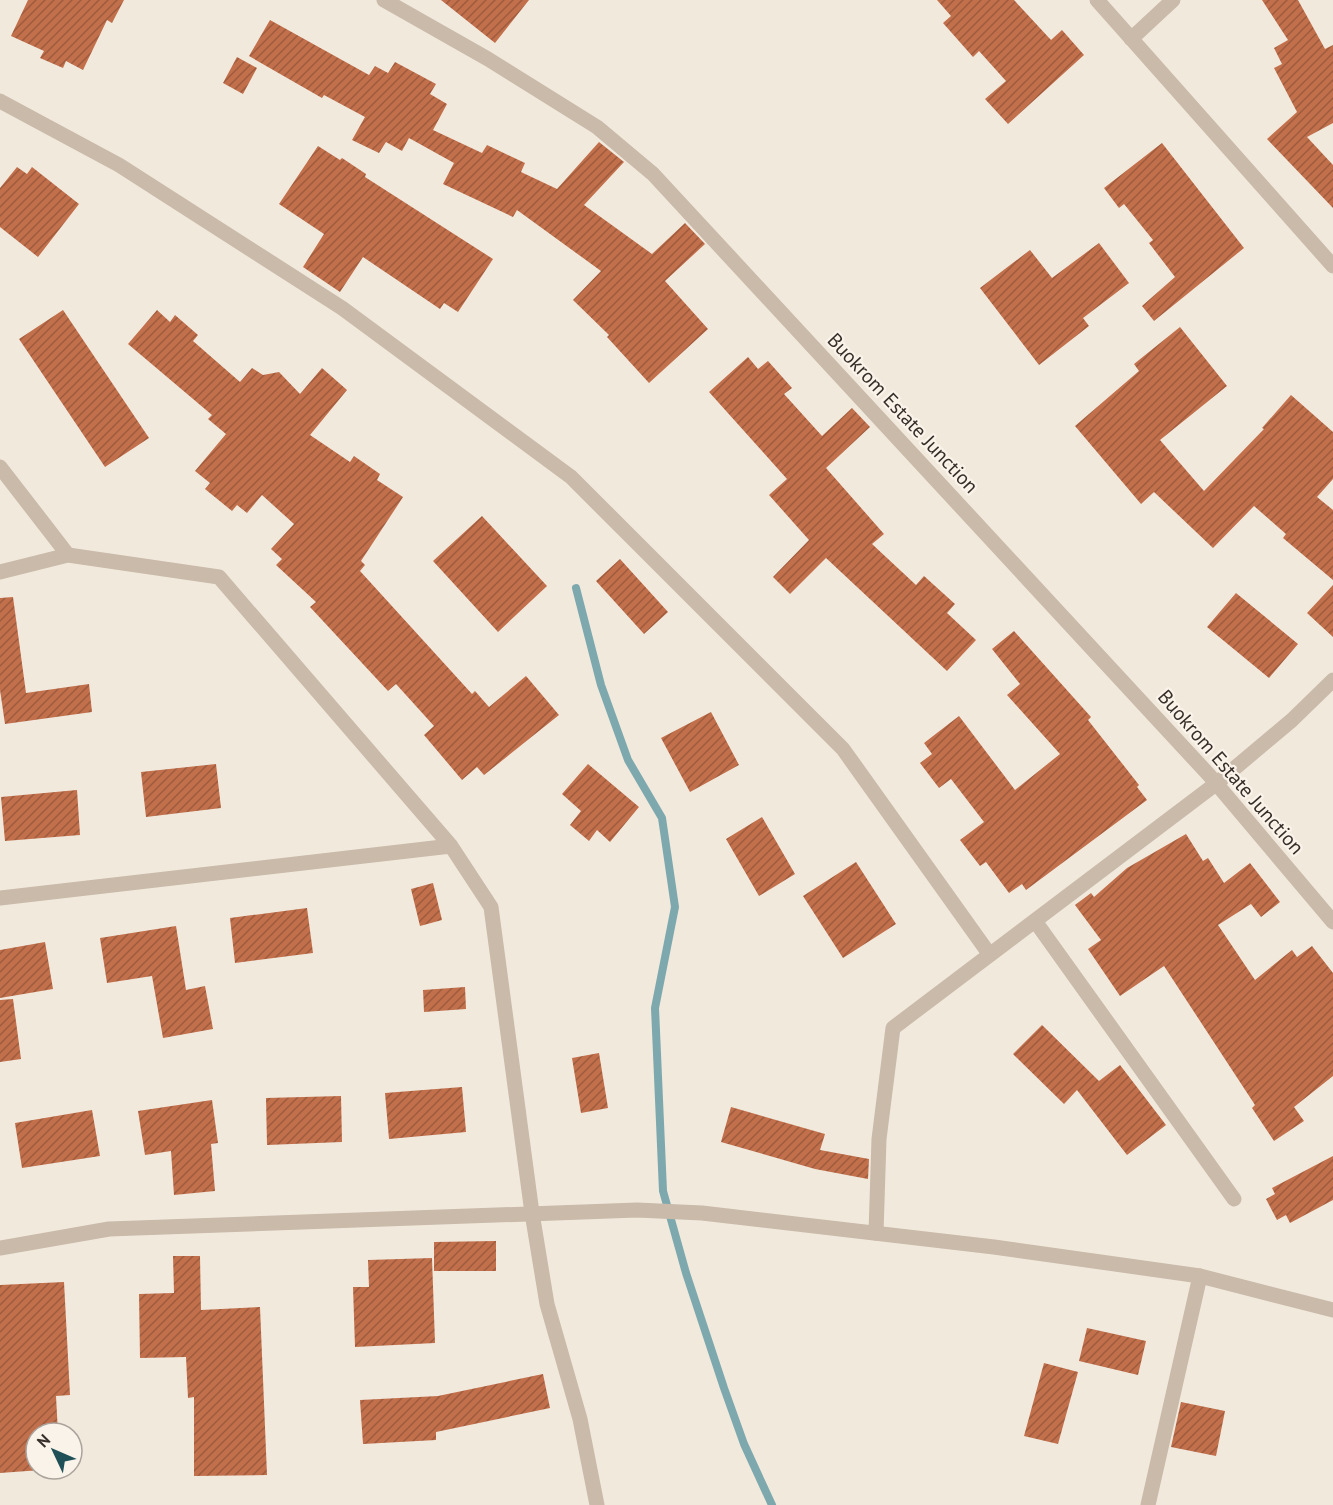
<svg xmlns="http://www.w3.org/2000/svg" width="1333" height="1505" viewBox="0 0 1333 1505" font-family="'PT Sans',sans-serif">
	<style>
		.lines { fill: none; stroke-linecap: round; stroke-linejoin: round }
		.stream { stroke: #7da9ae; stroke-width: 8 }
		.building { fill: url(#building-hatch) }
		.minor { stroke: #c9baaa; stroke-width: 15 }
		.tertiary { stroke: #c9baaa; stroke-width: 15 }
		.labels { text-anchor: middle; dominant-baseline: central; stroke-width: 4.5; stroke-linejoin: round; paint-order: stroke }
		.street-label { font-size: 20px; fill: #372e29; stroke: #f9f3ea }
	</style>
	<defs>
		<pattern id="building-hatch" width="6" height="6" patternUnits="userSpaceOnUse" patternTransform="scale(1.5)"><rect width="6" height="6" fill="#c26f4b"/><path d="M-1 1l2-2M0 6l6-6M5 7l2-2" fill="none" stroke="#9e5c3e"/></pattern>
	</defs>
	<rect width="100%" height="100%" fill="#f2e9dd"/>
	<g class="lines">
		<path class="stream" d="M 576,588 L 601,685 L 628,760 L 662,818 L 675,907 L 655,1008 L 663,1191 L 686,1273 L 724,1388 L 744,1444 L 772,1505"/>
	</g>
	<path class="building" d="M 28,0 L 124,0 L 112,23 L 107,20 L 83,70 L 66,61 L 63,68 L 40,58 L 44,51 L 11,36 Z
		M 441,0 L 529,0 L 495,43 Z
		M 937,0 L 1014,0 L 1051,40 L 1062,30 L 1084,55 L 1008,124 L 985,99 L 1006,81 L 979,51 L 973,57 L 943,23 L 951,16 Z
		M 1262,0 L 1298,0 L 1325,49 L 1333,45 L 1333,123 L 1307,137 L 1333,165 L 1333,208 L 1267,139 L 1297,112 L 1274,68 L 1282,64 L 1274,48 L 1288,40 Z
		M 270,20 L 369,75 L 375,66 L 388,73 L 395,62 L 436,84 L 430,94 L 447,104 L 433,130 L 482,153 L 487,145 L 525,163 L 521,172 L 557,189 L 599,142 L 624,162 L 584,205 L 652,254 L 685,223 L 705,244 L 665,281 L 708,329 L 649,383 L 607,337 L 609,335 L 573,300 L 601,271 L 517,210 L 513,217 L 443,184 L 454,163 L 409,138 L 402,151 L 386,142 L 379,153 L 352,140 L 365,117 L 324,95 L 322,98 L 249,56 Z
		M 237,57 L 257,68 L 243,94 L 223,83 Z
		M 1162,143 L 1244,248 L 1154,321 L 1142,306 L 1175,277 L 1149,243 L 1153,240 L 1124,204 L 1119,208 L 1104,188 Z
		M 318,146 L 340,160 L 342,158 L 366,174 L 365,177 L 493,259 L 458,312 L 444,303 L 440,309 L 363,257 L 340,292 L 303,267 L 324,234 L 279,204 Z
		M 17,167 L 27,174 L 32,167 L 79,204 L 38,257 L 0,227 L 0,188 Z
		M 1099,243 L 1129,283 L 1083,318 L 1089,326 L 1039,365 L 980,288 L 1030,250 L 1052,278 Z
		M 63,310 L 149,438 L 105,467 L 19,339 Z
		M 157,310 L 170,322 L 175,315 L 198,335 L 193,341 L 240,382 L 252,368 L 263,375 L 279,372 L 300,394 L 322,368 L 347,390 L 310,435 L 350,462 L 354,456 L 380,474 L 377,480 L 403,497 L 361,561 L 365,565 L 360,571 L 472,694 L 475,691 L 489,707 L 526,676 L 559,715 L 484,775 L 477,767 L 462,780 L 424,735 L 434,726 L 396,684 L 388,691 L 310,607 L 316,602 L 276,565 L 282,559 L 271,549 L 294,524 L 262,495 L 247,513 L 237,505 L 232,511 L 205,489 L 210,483 L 195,471 L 226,434 L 208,419 L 212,415 L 128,344 Z
		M 1180,327 L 1227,386 L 1160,440 L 1204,491 L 1264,429 L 1262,428 L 1291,395 L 1333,432 L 1333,479 L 1317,497 L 1333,510 L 1333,580 L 1283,538 L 1286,534 L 1254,506 L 1213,548 L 1154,492 L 1141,504 L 1075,426 L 1139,371 L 1134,364 Z
		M 748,357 L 758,369 L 768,361 L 792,388 L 784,394 L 822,436 L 852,408 L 870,427 L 826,468 L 884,534 L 872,544 L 916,585 L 924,576 L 955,604 L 947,613 L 976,640 L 947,671 L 826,558 L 790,594 L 773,577 L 809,540 L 769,495 L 787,479 L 709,392 Z
		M 482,516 L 547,586 L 498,632 L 433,561 Z
		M 620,559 L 668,612 L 644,634 L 596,581 Z
		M 1333,585 L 1333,637 L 1307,613 Z
		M 1236,593 L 1298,644 L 1269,678 L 1207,627 Z
		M 13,597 L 26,693 L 89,684 L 92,712 L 5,724 L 0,690 L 0,598 Z
		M 1014,631 L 1091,717 L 1088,720 L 1139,785 L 1137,787 L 1147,800 L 1026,890 L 1022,884 L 1009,893 L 986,862 L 980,866 L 960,840 L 984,822 L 951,779 L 939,788 L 920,763 L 932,754 L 924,743 L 959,716 L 1015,790 L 1060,754 L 1007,695 L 1020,684 L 992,649 Z
		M 711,712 L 739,765 L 690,792 L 661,738 Z
		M 216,764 L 221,808 L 146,817 L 141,772 Z
		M 588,764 L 639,807 L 610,842 L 597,830 L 589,841 L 570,825 L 581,811 L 562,794 Z
		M 77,790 L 80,835 L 5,841 L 1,797 Z
		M 762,817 L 795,874 L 759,896 L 726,839 Z
		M 1186,834 L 1203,861 L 1208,858 L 1224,883 L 1250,863 L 1280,902 L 1261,917 L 1251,904 L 1218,925 L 1255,980 L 1292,950 L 1297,957 L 1312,946 L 1333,973 L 1333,1076 L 1294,1107 L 1304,1121 L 1274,1141 L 1252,1108 L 1255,1105 L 1164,966 L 1120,996 L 1088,949 L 1101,940 L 1075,905 L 1091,893 L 1094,897 L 1127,868 Z
		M 856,862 L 896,924 L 843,958 L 803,896 Z
		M 433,883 L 442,920 L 420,926 L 411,889 Z
		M 307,908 L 313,953 L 235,963 L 230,918 Z
		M 176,926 L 186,990 L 205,986 L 213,1029 L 163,1038 L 152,976 L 107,983 L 100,938 Z
		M 45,942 L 53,989 L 0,998 L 0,950 Z
		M 465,987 L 466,1009 L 424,1012 L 423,990 Z
		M 13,999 L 21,1059 L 0,1062 L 0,1000 Z
		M 1042,1025 L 1099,1081 L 1120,1065 L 1166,1125 L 1127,1155 L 1077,1090 L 1064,1104 L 1013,1054 Z
		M 599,1053 L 608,1108 L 581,1113 L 572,1058 Z
		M 462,1087 L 466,1132 L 389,1139 L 385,1093 Z
		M 341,1096 L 342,1142 L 267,1145 L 266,1098 Z
		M 212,1100 L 218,1143 L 211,1144 L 215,1191 L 174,1195 L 171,1151 L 145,1155 L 138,1111 Z
		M 731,1107 L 825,1134 L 820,1150 L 869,1159 L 868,1179 L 815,1169 L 721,1142 Z
		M 92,1110 L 100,1156 L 22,1168 L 15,1123 Z
		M 1333,1156 L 1333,1200 L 1290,1223 L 1286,1215 L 1277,1220 L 1266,1199 L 1275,1194 L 1272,1188 Z
		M 496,1241 L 496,1271 L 434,1271 L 434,1242 Z
		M 173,1256 L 200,1256 L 201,1310 L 260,1307 L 267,1475 L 194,1476 L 194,1397 L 188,1398 L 186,1357 L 140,1358 L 139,1294 L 174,1293 Z
		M 432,1258 L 435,1343 L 355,1347 L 353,1287 L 369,1287 L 368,1260 Z
		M 64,1282 L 70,1395 L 56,1396 L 58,1433 L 36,1433 L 36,1469 L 55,1469 L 0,1473 L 0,1285 Z
		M 1087,1328 L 1146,1341 L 1138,1375 L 1079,1361 Z
		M 1044,1363 L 1078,1372 L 1058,1444 L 1024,1436 Z
		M 543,1374 L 550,1408 L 436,1432 L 436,1440 L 363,1444 L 360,1400 L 438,1396 Z
		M 1181,1402 L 1225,1411 L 1216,1456 L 1171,1447 Z"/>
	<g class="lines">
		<path class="minor" d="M 384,0 L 488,59 L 597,127 L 653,174 L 1209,775 L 1333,922
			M 1097,0 L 1333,266
			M 1131,39 L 1173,0
			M 0,101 L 119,165 L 342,308 L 571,477 L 843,749 L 990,955
			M 0,467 L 68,555
			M 0,572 L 68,555 L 219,577 L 451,846 L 491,907 L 532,1213 L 547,1304 L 580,1419 L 597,1505
			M 0,898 L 451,846
			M 1035,921 L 1234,1199
			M 876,1233 L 879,1139 L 893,1028 L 1217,783 L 1292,720 L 1333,680
			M 1148,1505 L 1200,1276"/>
		<path class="tertiary" d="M 0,1248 L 109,1229 L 637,1210 L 702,1213 L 994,1247 L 1200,1276 L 1333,1310"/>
	</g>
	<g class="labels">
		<g class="street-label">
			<text transform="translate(903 413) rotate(47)">Buokrom Estate Junction</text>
			<text transform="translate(1231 772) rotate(49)">Buokrom Estate Junction</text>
		</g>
	</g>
	<g transform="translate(54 1451) rotate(314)"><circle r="28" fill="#f9f3ea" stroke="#aba49d" stroke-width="1.5"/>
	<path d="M0-4.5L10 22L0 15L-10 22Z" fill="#205057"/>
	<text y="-9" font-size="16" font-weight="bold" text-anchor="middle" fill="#372e29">N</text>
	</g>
</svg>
